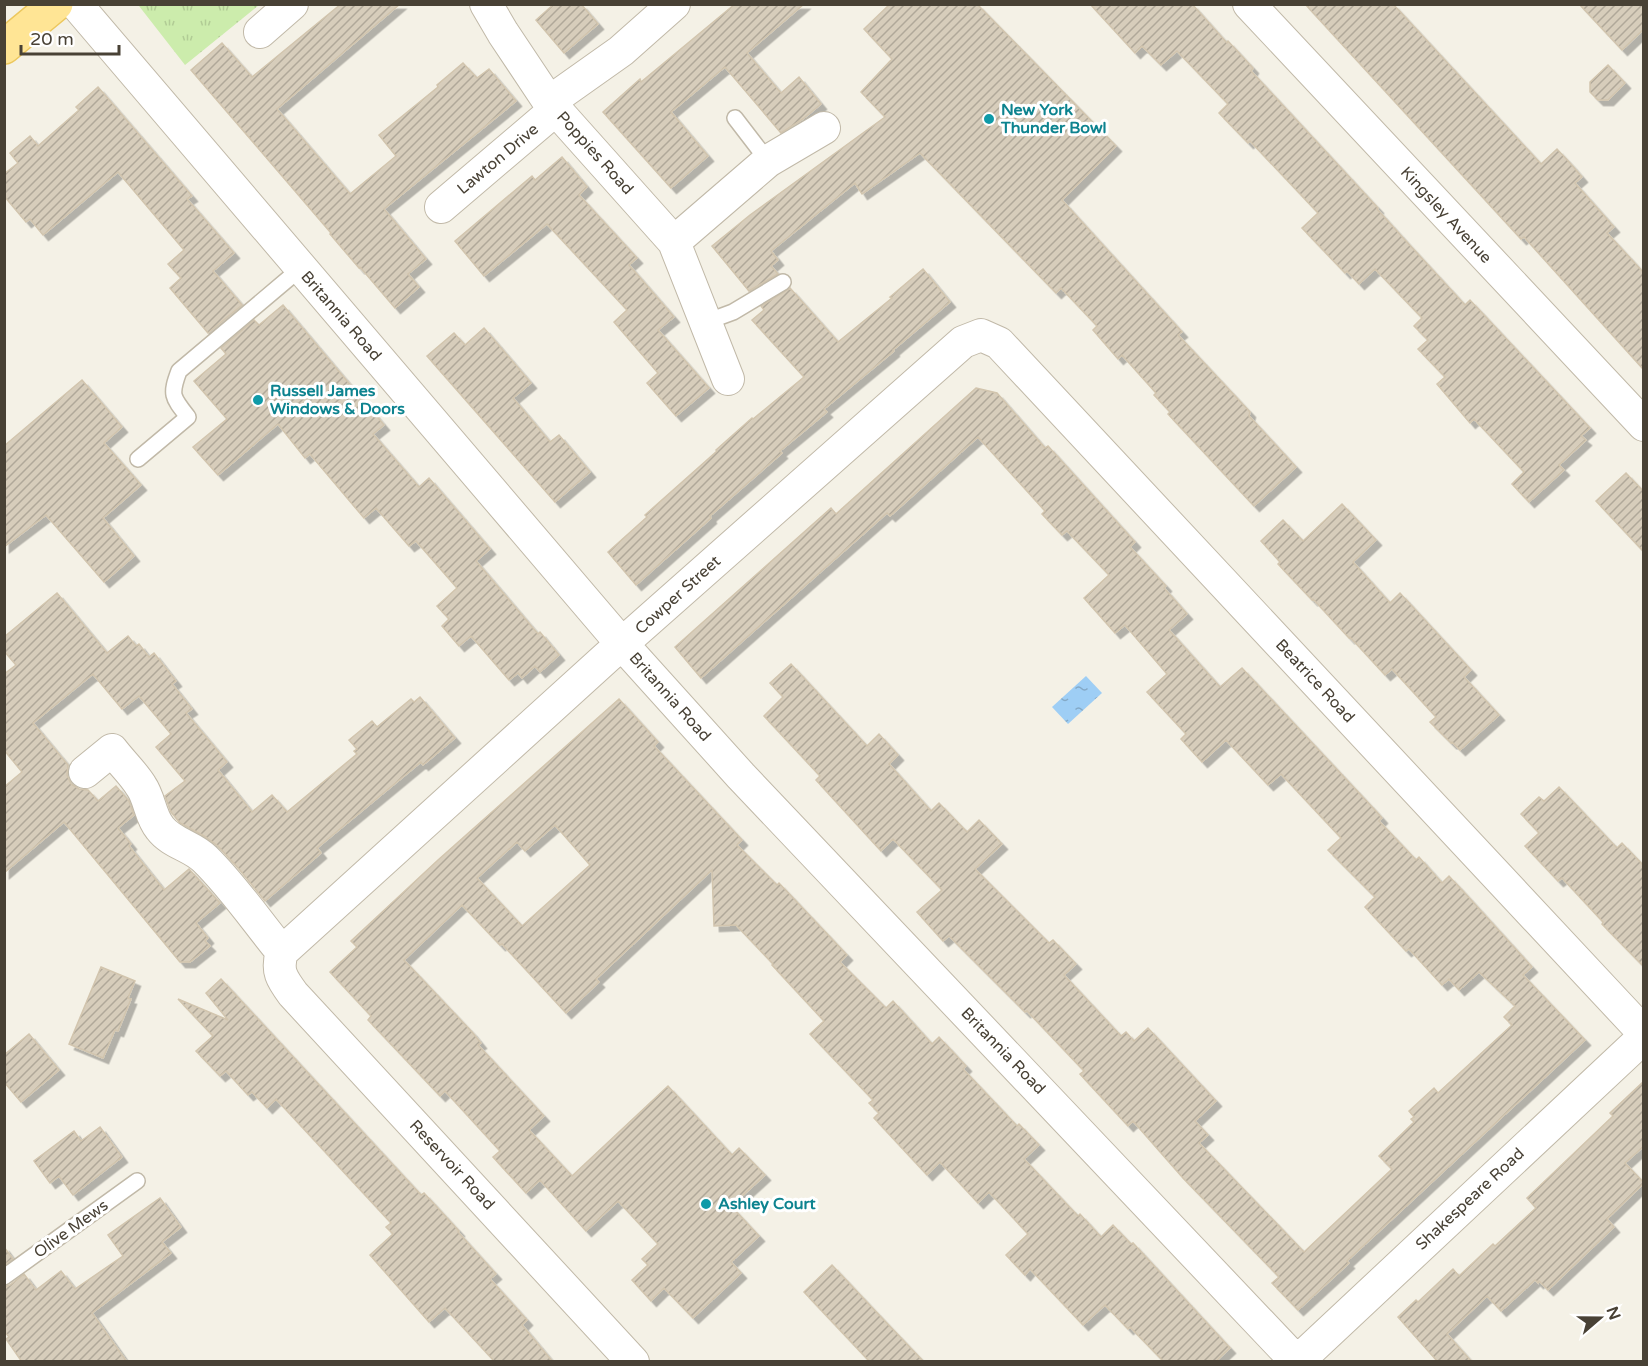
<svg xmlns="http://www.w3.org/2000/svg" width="1648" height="1366" viewBox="0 0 1648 1366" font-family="'Varela Round',sans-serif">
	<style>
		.grass { fill: url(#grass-tufts) }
		.water { fill: url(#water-ripples) }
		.building { fill: url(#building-hatch); stroke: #d2c5ae; stroke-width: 1.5; fill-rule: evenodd; filter: url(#shadow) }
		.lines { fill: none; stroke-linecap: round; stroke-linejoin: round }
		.lane-casing { stroke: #c1b9a8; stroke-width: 18 }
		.street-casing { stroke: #c1b9a8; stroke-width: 34 }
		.primary-casing { stroke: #ecc75d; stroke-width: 36 }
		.lane { stroke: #fff; stroke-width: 15 }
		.street { stroke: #fff; stroke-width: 32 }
		.primary { stroke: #ffe595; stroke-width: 33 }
		.culture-dot { fill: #0f9aa8; stroke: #fff; stroke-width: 2 }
		.labels { text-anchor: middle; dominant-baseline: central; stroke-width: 6; stroke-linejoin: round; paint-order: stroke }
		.culture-label { font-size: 16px; font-weight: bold; fill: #0d838f; stroke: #fff; text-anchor: start }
		.street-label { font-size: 16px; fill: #484135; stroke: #fff }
	</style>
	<defs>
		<pattern id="grass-tufts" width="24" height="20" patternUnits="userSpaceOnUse" patternTransform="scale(1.5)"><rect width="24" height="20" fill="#ccecac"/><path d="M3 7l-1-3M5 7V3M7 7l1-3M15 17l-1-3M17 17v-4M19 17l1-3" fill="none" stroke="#b1cc95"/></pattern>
		<pattern id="water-ripples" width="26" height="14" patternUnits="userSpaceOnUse" patternTransform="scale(1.5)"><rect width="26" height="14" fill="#9ecef5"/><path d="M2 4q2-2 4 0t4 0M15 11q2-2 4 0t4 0" fill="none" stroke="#83a9c7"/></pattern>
		<pattern id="building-hatch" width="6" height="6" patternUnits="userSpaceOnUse" patternTransform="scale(1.5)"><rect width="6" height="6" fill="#d7cdbb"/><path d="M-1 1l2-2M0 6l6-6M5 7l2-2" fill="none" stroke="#b0a899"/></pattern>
		<filter id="shadow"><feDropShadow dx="5.5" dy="5.5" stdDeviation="0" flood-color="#0004"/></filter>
	</defs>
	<rect width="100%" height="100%" fill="#f4f1e6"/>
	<path class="grass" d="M 141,5 L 141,4 L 259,5 L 185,65 L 139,6 Z"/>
	<path class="water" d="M 1086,676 L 1102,693 L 1068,724 L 1052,707 Z"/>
	<path class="building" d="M 341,4 L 400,4 L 277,109 L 350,194 L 396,156 L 379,135 L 438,87 L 437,85 L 463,63 L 477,78 L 489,69 L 516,101 L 384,209 L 426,259 L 408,274 L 419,287 L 395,308 L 360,267 L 359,268 L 330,234 L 331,233 L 191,70 L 222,43 L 252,77 Z
		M 554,4 L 581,4 L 598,24 L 564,53 L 536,20 Z
		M 735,4 L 804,4 L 747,53 L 781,93 L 799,77 L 821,104 L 803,119 L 781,133 L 725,67 L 671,112 L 708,156 L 671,188 L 603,112 L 640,79 L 641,82 Z
		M 890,4 L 977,4 L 1116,146 L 1062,200 L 1182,332 L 1178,335 L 1250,412 L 1249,416 L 1296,467 L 1254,506 L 1168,414 L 1170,412 L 1154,395 L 1156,393 L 1122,355 L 1118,359 L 1093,330 L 1097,326 L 1061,288 L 1056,293 L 920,153 L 862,194 L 855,183 L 771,251 L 778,260 L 771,266 L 778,274 L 749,291 L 712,246 L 750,215 L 885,117 L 861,92 L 892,59 L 864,29 Z
		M 1090,4 L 1192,4 L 1227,43 L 1228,41 L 1253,68 L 1251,71 L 1378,208 L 1377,209 L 1405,240 L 1465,305 L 1470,300 L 1590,428 L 1581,436 L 1586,440 L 1559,465 L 1564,470 L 1529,502 L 1512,484 L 1524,472 L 1474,419 L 1470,423 L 1437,384 L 1445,377 L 1418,349 L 1428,340 L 1414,326 L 1422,318 L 1375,269 L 1359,284 L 1347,271 L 1345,273 L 1302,228 L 1318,213 L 1250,141 L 1248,143 L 1219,113 L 1228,104 L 1177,51 L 1161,65 L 1142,46 L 1135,53 Z
		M 1305,4 L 1393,4 L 1541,164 L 1557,149 L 1570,163 L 1582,177 L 1575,183 L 1614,227 L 1607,233 L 1644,273 L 1644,370 L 1524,237 L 1521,239 Z
		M 1579,4 L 1644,4 L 1644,29 L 1622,50 Z
		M 1608,65 L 1625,83 L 1608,100 L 1598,100 L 1590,92 L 1590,82 Z
		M 98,87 L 192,196 L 187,199 L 234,253 L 213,271 L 242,305 L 208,333 L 170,288 L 181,278 L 168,264 L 184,250 L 118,172 L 43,235 L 30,219 L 26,222 L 4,196 L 4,174 L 18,163 L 10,153 L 30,136 L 38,146 L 79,110 L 76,107 Z
		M 562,157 L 587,187 L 579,195 L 637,258 L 629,265 L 674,317 L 658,330 L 709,388 L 676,416 L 647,383 L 658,373 L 614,322 L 627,310 L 547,224 L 484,276 L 455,241 L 532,176 L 535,180 Z
		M 923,269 L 950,302 L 893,350 L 894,351 L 824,409 L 827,412 L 780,451 L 782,453 L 710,516 L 711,518 L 636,585 L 608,552 L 647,517 L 645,515 L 717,451 L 716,450 L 752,418 L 753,419 L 804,377 L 752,320 L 764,310 L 761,306 L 790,288 L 838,342 L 892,298 L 890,297 Z
		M 283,305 L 384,425 L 373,434 L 419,487 L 429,478 L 490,549 L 476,561 L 538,634 L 540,632 L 559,655 L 540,672 L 535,666 L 522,678 L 518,673 L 509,680 L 471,636 L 459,646 L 442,626 L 449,619 L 437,606 L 457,588 L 416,541 L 409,546 L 376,508 L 364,518 L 310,454 L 305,458 L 278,424 L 218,475 L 193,447 L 227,419 L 194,381 L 226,354 L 221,348 L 254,320 L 259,325 Z
		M 484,328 L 531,383 L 513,398 L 550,442 L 559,435 L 590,472 L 555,502 L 427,356 L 454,333 L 465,345 Z
		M 82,380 L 122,427 L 104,443 L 141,485 L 103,518 L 134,556 L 104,582 L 46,515 L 4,547 L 4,446 Z
		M 976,388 L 997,393 L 1045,448 L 1048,446 L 1135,542 L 1130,547 L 1166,586 L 1164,588 L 1187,614 L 1169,630 L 1220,687 L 1242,668 L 1374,809 L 1382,818 L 1379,821 L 1416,860 L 1419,857 L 1442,883 L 1449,876 L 1462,890 L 1532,967 L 1523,975 L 1585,1040 L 1347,1261 L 1349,1263 L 1298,1310 L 1272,1283 L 1279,1277 L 1183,1178 L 1133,1121 L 1128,1126 L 1080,1074 L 1084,1071 L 1027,1011 L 1025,1012 L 949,936 L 943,941 L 917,912 L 942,890 L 893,839 L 881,851 L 816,780 L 820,776 L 764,716 L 783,697 L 770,683 L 791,664 L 867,746 L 879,734 L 898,755 L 889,764 L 931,811 L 939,803 L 967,832 L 979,820 L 1002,844 L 975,869 L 1049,943 L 1053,940 L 1076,964 L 1064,975 L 1121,1036 L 1126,1032 L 1134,1041 L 1148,1028 L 1216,1101 L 1195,1121 L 1208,1135 L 1199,1143 L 1304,1252 L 1392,1169 L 1379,1156 L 1414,1122 L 1411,1119 L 1414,1117 L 1409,1111 L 1434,1088 L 1438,1093 L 1512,1025 L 1504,1017 L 1515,1006 L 1479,972 L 1459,990 L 1449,979 L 1442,985 L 1409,949 L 1406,951 L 1365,907 L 1375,897 L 1328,850 L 1341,838 L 1281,774 L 1268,785 L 1226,740 L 1202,762 L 1181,739 L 1186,734 L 1147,692 L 1167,674 L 1125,625 L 1115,633 L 1084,598 L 1109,575 L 1067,531 L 1062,535 L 1042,514 L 1045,511 L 978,437 L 890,516 L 887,513 L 701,678 L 675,647 L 831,508 L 836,514 Z
		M 1626,473 L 1644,492 L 1644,552 L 1596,501 Z
		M 1342,504 L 1376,540 L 1353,562 L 1390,603 L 1400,593 L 1471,670 L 1464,677 L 1499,715 L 1460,750 L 1452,742 L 1451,743 L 1430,722 L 1436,717 L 1392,669 L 1385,675 L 1350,637 L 1349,638 L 1313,599 L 1312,600 L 1278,564 L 1280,562 L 1261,541 L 1283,520 L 1303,541 Z
		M 57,593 L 107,653 L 128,636 L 136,646 L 139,644 L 149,657 L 154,653 L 176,681 L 172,684 L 192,709 L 186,713 L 227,762 L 218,770 L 252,812 L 272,795 L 287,812 L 357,754 L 354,751 L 357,749 L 349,740 L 372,721 L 377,727 L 411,699 L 414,702 L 420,697 L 455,738 L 423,765 L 421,762 L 317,848 L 321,853 L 265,901 L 239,869 L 218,846 L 204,836 L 180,823 L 171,812 L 165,796 L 185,781 L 156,747 L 171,734 L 139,696 L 122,709 L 93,674 L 33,723 L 68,765 L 67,775 L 71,784 L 79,789 L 88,790 L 98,801 L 116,786 L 129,801 L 134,815 L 118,828 L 131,844 L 129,846 L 164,890 L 189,869 L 220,903 L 196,923 L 208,938 L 205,941 L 210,946 L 190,962 L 180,962 L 64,822 L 4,873 L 4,787 L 22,772 L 4,750 L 4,674 L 16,665 L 4,651 L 4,637 Z
		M 619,699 L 658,742 L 654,746 L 742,840 L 737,845 L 777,885 L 779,883 L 847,955 L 840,962 L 886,1008 L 893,1001 L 932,1044 L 939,1037 L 966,1066 L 963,1069 L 1017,1126 L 1019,1124 L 1039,1145 L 1024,1159 L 1078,1216 L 1080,1214 L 1101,1237 L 1113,1225 L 1131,1244 L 1133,1243 L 1230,1348 L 1215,1362 L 1164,1362 L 1130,1327 L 1128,1329 L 1105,1305 L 1083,1325 L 1030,1269 L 1025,1275 L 1006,1255 L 1028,1234 L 989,1192 L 978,1203 L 940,1162 L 927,1175 L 874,1118 L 879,1113 L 869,1103 L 873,1100 L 810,1034 L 824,1021 L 772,965 L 773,964 L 736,925 L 714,926 L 712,870 L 596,979 L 599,982 L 566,1013 L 502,944 L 500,945 L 462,905 L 404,960 L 472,1032 L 481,1043 L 478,1045 L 544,1116 L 529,1130 L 572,1176 L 668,1086 L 732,1155 L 739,1148 L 765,1175 L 731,1206 L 759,1236 L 731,1262 L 741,1273 L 693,1318 L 664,1288 L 651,1301 L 632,1280 L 648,1265 L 642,1259 L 658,1244 L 618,1201 L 586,1231 L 540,1180 L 526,1193 L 493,1157 L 500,1151 L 445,1091 L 440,1096 L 368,1020 L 371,1016 L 330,972 L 357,947 L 351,941 L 438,860 ZM 555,825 L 590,865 L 522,926 L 477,878 L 517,842 L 525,851 Z
		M 1559,787 L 1617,848 L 1622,843 L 1644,866 L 1644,967 L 1602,924 L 1603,922 L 1562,878 L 1558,881 L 1525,846 L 1539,833 L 1521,814 L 1539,797 L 1544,801 Z
		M 101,967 L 135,981 L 128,998 L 131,999 L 118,1031 L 115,1030 L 103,1058 L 69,1044 Z
		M 221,979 L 421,1195 L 424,1193 L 459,1231 L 458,1232 L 496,1274 L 490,1279 L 527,1320 L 522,1325 L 553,1362 L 495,1362 L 445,1308 L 429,1322 L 370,1255 L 393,1234 L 386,1227 L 391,1223 L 276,1099 L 267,1108 L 252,1092 L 248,1095 L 226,1071 L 220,1076 L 196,1051 L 213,1036 L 178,999 L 228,1020 L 206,993 Z
		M 29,1034 L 59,1070 L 21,1102 L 4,1082 L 4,1055 Z
		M 1644,1081 L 1644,1146 L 1625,1163 L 1644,1183 L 1607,1219 L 1614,1227 L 1548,1290 L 1539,1281 L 1538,1283 L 1535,1280 L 1501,1311 L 1487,1296 L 1447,1334 L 1472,1362 L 1438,1362 L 1398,1317 L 1416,1300 L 1418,1302 L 1453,1269 L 1459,1276 L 1493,1244 L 1495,1246 L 1536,1208 L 1527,1198 L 1613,1116 L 1610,1113 Z
		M 100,1127 L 122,1157 L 73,1195 L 59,1176 L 50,1183 L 34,1161 L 74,1131 L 81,1141 Z
		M 160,1198 L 181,1227 L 162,1242 L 171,1253 L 92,1313 L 127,1362 L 22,1362 L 6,1339 L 9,1337 L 4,1331 L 4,1287 L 10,1285 L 24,1274 L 36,1290 L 61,1271 L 75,1289 L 123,1256 L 108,1235 Z
		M 4,1247 L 13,1259 L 4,1265 Z
		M 832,1265 L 881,1317 L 924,1362 L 870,1362 L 804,1292 Z"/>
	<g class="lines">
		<defs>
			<path id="lane" d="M 735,118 L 768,161
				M 706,322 L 733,312 L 783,282
				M 138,459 L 188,417 C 172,397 170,395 179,371 L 301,268
				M 4,1277 L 137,1181"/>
			<path id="street" d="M 76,4 L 622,644 L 741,776 L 1297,1362
				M 486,4 L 503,33 L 549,102 L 674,242 L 728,379
				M 1249,4 L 1644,425
				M 260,32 L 292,4
				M 549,102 L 621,51 L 674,4
				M 441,207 L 555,110
				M 674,242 L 768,161 L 824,128
				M 85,772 L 112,750 C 121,762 133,773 141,786 C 150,799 150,816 160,828 C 171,843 192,846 205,859 C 232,885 258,923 282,952
				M 633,1362 L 293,994 C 282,979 276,971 282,952 L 607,657 L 963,342 L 981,335 L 999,343 L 1644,1033
				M 1297,1362 L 1644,1037"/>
			<path id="primary" d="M 4,47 L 56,4"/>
		</defs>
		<use href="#lane" class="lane-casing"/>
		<use href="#street" class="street-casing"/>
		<use href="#primary" class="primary-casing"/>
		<use href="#lane" class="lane"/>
		<use href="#street" class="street"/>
		<use href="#primary" class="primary"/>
	</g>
	<g class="culture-dot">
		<circle cx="989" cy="119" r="6"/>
		<circle cx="258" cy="400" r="6"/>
		<circle cx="706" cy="1204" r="6"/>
	</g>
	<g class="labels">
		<g class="culture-label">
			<text x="1001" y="110">New York<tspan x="1001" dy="18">Thunder Bowl</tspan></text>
			<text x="270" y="391">Russell James<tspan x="270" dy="18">Windows &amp; Doors</tspan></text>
			<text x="718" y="1204">Ashley Court</text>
		</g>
		<g class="street-label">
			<text transform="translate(595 153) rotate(48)">Poppies Road</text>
			<text transform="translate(498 159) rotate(-40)">Lawton Drive</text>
			<text transform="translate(1446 215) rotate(47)">Kingsley Avenue</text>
			<text transform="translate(341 316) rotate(49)">Britannia Road</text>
			<text transform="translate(678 595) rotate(-42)">Cowper Street</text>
			<text transform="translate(1315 681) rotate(47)">Beatrice Road</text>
			<text transform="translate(670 697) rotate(48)">Britannia Road</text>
			<text transform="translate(1003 1051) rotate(46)">Britannia Road</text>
			<text transform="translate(452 1165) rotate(47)">Reservoir Road</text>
			<text transform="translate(1470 1199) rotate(-43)">Shakespeare Road</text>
			<text transform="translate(71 1229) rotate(-36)">Olive Mews</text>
		</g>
	</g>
	<rect width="1648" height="1366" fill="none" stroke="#484135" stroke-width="12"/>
	<g transform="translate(1600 1318) rotate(70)" stroke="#ffffff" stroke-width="4.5" paint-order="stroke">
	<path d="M0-4.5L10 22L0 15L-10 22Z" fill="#484135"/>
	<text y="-9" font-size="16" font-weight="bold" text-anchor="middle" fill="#484135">N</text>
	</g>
	<path d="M21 45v9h98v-9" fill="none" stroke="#484135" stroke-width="3"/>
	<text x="30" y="45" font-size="18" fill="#484135" stroke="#ffffff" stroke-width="4.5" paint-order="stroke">20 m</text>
</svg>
